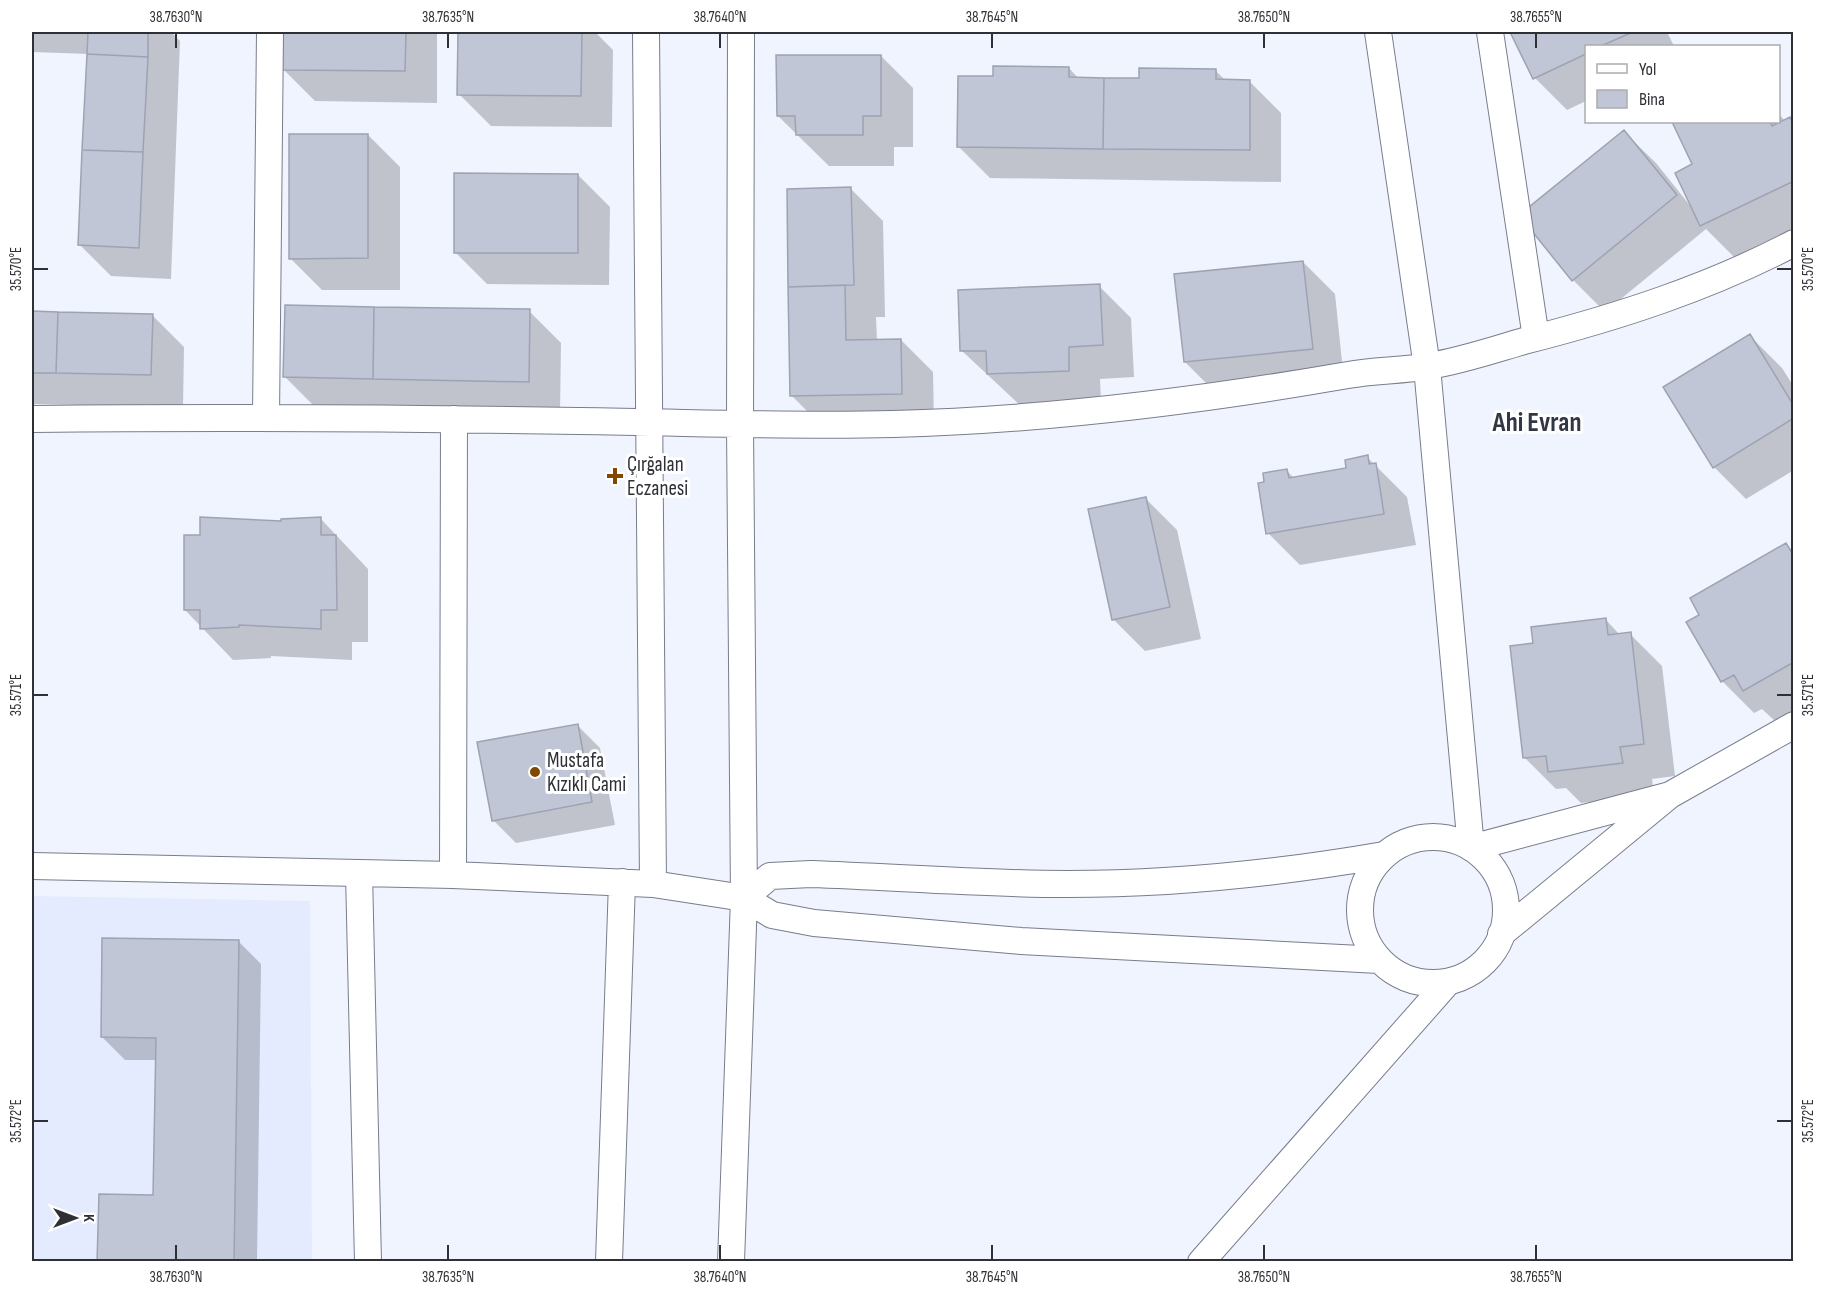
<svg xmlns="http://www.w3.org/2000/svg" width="1825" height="1293" viewBox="0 0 1825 1293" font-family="'Sofia Sans Condensed',sans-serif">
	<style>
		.built { fill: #e4ebfe }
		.shadow { fill: #0003 }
		.building { fill: #c0c6d6; stroke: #9da3b3; stroke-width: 1.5 }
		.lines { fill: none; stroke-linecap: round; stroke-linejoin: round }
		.street-casing { stroke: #787d8c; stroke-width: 28 }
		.street { stroke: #fff; stroke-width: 26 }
		.ticks { fill: none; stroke: #2e3036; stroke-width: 2 }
		.poi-dot { fill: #824800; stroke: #fff; stroke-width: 2 }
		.labels { text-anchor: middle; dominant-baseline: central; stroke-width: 6; stroke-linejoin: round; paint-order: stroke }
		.poi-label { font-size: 21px; fill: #2e3036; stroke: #fff; text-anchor: start }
		.district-label { font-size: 27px; font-weight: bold; fill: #323744; stroke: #fff }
		.neatline { fill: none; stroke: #2e3036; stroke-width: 2 }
		.ticks-label { font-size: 15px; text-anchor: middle; fill: #2e3036 }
	</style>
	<rect width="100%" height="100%" fill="#f0f4fe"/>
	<path class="built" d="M 32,896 L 310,901 L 312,1261 L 32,1262 Z"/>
	<path class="shadow" d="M 32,32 L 171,32 L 180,41 L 171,279 L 111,276 L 79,244 L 89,54 L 32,52 Z
		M 283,32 L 437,32 L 437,103 L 315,101 L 283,69 Z
		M 459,32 L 595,32 L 613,50 L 612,127 L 491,126 L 459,94 Z
		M 1512,32 L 1667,32 L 1674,46 L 1586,46 L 1586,101 L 1567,110 L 1535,78 Z
		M 881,56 L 913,88 L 913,147 L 894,147 L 894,166 L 829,166 L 778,116 Z
		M 1069,68 L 1079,79 L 1141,80 L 1215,70 L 1226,81 L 1249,81 L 1281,113 L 1281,182 L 990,178 L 958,146 L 994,78 Z
		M 1778,113 L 1785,121 L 1789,119 L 1794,123 L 1794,228 L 1734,257 L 1706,229 L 1605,312 L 1573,280 L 1624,132 L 1656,163 L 1692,208 L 1694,165 L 1674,123 L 1778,122 Z
		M 368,135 L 400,167 L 400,290 L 322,290 L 290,258 Z
		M 578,175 L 610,207 L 609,285 L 487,284 L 455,252 Z
		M 851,189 L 883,221 L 885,317 L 876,317 L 877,341 L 901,340 L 933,372 L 934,425 L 824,428 L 792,396 Z
		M 1303,262 L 1335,294 L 1344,381 L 1217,394 L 1185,362 Z
		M 1099,286 L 1131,318 L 1134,377 L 1100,379 L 1101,402 L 1021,406 L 962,351 Z
		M 529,311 L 561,343 L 560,413 L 317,409 L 285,377 Z
		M 32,313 L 152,315 L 184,347 L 183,407 L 32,404 Z
		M 1750,336 L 1782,368 L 1794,387 L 1794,470 L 1746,499 L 1714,467 Z
		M 1367,457 L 1407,497 L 1416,545 L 1300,565 L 1268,533 L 1287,471 L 1294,478 L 1348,469 Z
		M 1145,498 L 1177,530 L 1201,639 L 1145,651 L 1113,619 Z
		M 320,518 L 368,569 L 368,642 L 352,642 L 352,660 L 271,656 L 271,658 L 233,660 L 185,610 L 201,537 Z
		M 1786,545 L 1794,552 L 1794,712 L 1776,722 L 1762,709 L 1754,713 L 1722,681 L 1701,615 Z
		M 32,561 L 34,563 L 34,636 L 32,636 Z
		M 1606,620 L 1620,635 L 1630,634 L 1662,666 L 1675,776 L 1652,779 L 1654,795 L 1581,803 L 1566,788 L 1556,789 L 1524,757 L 1535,644 Z
		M 577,725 L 600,748 L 615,825 L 516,843 L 493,820 Z
		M 238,941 L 261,964 L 257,1262 L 99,1262 L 155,1196 L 157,1060 L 125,1060 L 102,1037 Z"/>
	<path class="building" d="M 88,32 L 148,32 L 148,57 L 87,54 Z
		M 282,32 L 406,32 L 405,71 L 281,70 Z
		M 458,32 L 582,32 L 581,96 L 457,95 Z
		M 1510,32 L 1633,32 L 1601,46 L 1586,46 L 1586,54 L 1533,79 Z
		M 87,54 L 148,57 L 143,152 L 82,150 Z
		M 776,55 L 881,55 L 881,116 L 863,116 L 863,135 L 796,135 L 795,116 L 777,116 Z
		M 993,66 L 1069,67 L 1069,77 L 1104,78 L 1103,149 L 957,147 L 958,76 L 993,76 Z
		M 1139,68 L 1216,69 L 1216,79 L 1250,80 L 1250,150 L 1103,149 L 1104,78 L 1139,78 Z
		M 1790,117 L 1794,125 L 1794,181 L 1700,226 L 1675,173 L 1692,164 L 1672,122 L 1770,122 L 1772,126 Z
		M 1624,130 L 1677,195 L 1572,281 L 1519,215 Z
		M 289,134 L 368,134 L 368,258 L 289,259 Z
		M 82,150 L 143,152 L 139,248 L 78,245 Z
		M 454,173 L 578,174 L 578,253 L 454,253 Z
		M 851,187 L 854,285 L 788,287 L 787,189 Z
		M 1303,261 L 1313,349 L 1184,362 L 1174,274 Z
		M 1100,284 L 1103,345 L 1069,347 L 1069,371 L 987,374 L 986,351 L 960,351 L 958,290 Z
		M 845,285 L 846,340 L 901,339 L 902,394 L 790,396 L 788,287 Z
		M 285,305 L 374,307 L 373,379 L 283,377 Z
		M 374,307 L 530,309 L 529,382 L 373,379 Z
		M 32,311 L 58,312 L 56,373 L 32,373 Z
		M 58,312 L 153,314 L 151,375 L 56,373 Z
		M 1750,334 L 1794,406 L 1794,418 L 1713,468 L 1663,387 Z
		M 1368,455 L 1369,464 L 1376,463 L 1384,514 L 1266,534 L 1258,483 L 1264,482 L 1263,473 L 1287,469 L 1289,478 L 1346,468 L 1345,460 Z
		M 1146,497 L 1170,607 L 1112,620 L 1088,509 Z
		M 200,517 L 281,521 L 281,519 L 321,517 L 321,535 L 336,535 L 337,610 L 321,610 L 321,629 L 239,625 L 239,627 L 200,629 L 200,610 L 184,610 L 184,535 L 200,535 Z
		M 1786,543 L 1794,556 L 1794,662 L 1743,691 L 1734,675 L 1721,682 L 1686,622 L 1699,615 L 1690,598 Z
		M 1606,618 L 1608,635 L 1631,632 L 1644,744 L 1620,747 L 1623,763 L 1548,772 L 1546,756 L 1523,758 L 1510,646 L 1533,643 L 1531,627 Z
		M 578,724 L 592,802 L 492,821 L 477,742 Z
		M 102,938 L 239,940 L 234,1262 L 97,1262 L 99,1194 L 153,1195 L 156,1038 L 101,1037 Z"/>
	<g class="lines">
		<defs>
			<path id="street" d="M 646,32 L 653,884
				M 1378,32 L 1427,367 L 1471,848 L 1670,795
				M 1490,32 L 1536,338
				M 266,417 L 270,32
				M 32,419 C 214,417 397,418 579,421 C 684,422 789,427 893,424 C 1046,420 1198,401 1348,375 C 1375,370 1402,371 1429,366 C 1461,361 1493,350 1524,341 C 1618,317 1708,288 1794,243
				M1360 910a73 73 0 1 1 146 0a73 73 0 1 1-146 0Z
				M 32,866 L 453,875 L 653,884 L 744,898 L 772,915 L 814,923 L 1021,941 L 1379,960
				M 359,873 L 368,1262
				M 453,875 L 454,419
				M 744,898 L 770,876 L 811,874 C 896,877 982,884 1067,884 C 1173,884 1280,873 1384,855
				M 1501,934 L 1670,795 L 1794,725
				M 609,1262 L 622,882
				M 731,1262 L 744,898 L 740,426 L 741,32
				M 1201,1262 L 1448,982"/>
		</defs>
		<use href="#street" class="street-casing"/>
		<use href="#street" class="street"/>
	</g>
	<path class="ticks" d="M 176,33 L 176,48M 448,33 L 448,48M 720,33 L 720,48M 992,33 L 992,48M 1264,33 L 1264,48M 1536,33 L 1536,48M 33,269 L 48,269M 1777,269 L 1792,269M 33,695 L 48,695M 1777,695 L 1792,695M 33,1121 L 48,1121M 1777,1121 L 1792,1121M 176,1245 L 176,1260M 448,1245 L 448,1260M 720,1245 L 720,1260M 992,1245 L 992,1260M 1264,1245 L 1264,1260M 1536,1245 L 1536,1260"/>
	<g class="poi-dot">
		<path d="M612 467h6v6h6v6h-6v6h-6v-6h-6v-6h6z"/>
		<circle cx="535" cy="772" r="6"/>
	</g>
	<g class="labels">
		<g class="poi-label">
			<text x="627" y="464">Çırğalan<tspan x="627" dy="24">Eczanesi</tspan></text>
			<text x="547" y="760">Mustafa<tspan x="547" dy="24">Kızıklı Cami</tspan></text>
		</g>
		<g class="district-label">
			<text x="1537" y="423">Ahi Evran</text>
		</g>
	</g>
	<rect width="1825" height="1293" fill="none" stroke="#ffffff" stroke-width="66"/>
	<rect x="1585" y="45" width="195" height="78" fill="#ffffff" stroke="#abacaf" stroke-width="1.5"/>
	<rect x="1597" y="64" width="30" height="9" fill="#ffffff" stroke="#abacaf" stroke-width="1.5"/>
	<text x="1639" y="75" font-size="18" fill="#2e3036">Yol</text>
	<rect x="1597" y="90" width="30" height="18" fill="#c0c6d6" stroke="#abacaf" stroke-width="1.5"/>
	<text x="1639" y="105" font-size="18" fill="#2e3036">Bina</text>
	<g transform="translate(75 1218) rotate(90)" stroke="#ffffff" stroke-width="4.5" paint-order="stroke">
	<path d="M0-4.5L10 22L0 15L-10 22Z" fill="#2e3036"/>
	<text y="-9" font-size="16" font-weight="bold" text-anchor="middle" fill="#2e3036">K</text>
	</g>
	<rect x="33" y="33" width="1759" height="1227" class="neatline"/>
	<g class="ticks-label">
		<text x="176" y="22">38.7630°N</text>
		<text x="448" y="22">38.7635°N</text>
		<text x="720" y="22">38.7640°N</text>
		<text x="992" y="22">38.7645°N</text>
		<text x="1264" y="22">38.7650°N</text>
		<text x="1536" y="22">38.7655°N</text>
		<text transform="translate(1808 269) rotate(-90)" y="5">35.570°E</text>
		<text transform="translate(16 269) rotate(-90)" y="5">35.570°E</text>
		<text transform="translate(1808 695) rotate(-90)" y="5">35.571°E</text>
		<text transform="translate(16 695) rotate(-90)" y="5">35.571°E</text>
		<text transform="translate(16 1121) rotate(-90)" y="5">35.572°E</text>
		<text transform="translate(1808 1121) rotate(-90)" y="5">35.572°E</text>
		<text x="176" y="1282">38.7630°N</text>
		<text x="448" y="1282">38.7635°N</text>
		<text x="720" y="1282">38.7640°N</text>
		<text x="992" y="1282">38.7645°N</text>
		<text x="1264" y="1282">38.7650°N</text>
		<text x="1536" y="1282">38.7655°N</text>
	</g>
</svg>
